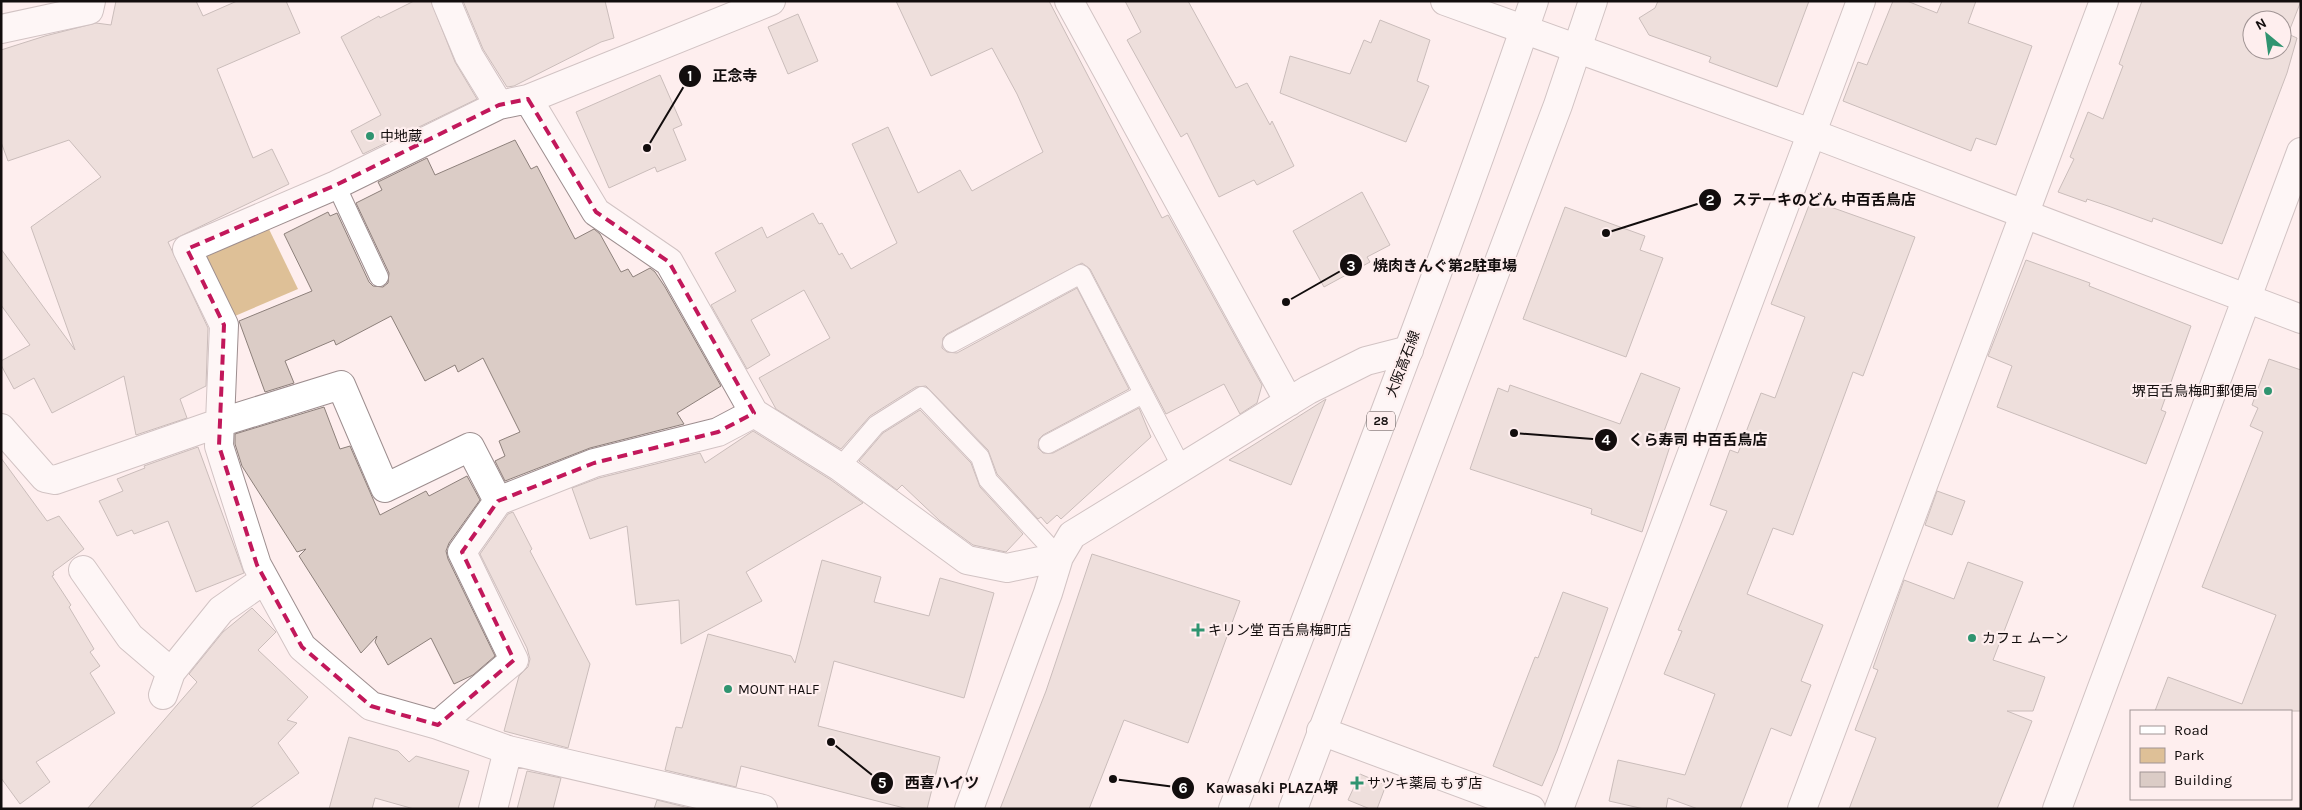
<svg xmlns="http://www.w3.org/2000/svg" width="2302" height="810" viewBox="0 0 2302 810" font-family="Karla,'Noto Sans JP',sans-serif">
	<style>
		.green { fill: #dec097 }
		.building { fill: #dbccc6; stroke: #8d807b; fill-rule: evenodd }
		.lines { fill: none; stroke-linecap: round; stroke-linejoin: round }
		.lane-casing { stroke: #9d8e8f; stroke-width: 20 }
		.street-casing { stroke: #9d8e8f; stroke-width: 30 }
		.secondary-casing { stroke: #9d8e8f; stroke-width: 30 }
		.primary-casing { stroke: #9d8e8f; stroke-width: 30 }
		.lane { stroke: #fff; stroke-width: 18 }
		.street { stroke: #fff; stroke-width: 28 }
		.secondary { stroke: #fff; stroke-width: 28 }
		.primary { stroke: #fff; stroke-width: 28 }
		.marked { fill: none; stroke: #c2185b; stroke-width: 4; stroke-dasharray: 10 6; stroke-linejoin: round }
		.poi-dot { fill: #2f9470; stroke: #feeeee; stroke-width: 2 }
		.labels { text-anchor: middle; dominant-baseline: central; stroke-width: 4.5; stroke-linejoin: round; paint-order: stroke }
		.shield { fill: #feeeee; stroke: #595050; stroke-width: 1 }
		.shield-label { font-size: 12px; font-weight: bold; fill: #120d0d }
		.poi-label { font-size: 14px; fill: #120d0d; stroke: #feeeee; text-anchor: start }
		.street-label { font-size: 14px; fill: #120d0d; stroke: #feeeee }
		.leader { fill: none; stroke: #120d0d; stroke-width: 2 }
		.callout-dot { fill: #120d0d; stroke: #feeeee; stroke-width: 2 }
		.mark-label { font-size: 15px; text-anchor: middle; font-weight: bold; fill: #fff }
		.callout-label { font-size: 15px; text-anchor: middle; font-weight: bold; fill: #120d0d; stroke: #feeeee; stroke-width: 4.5; stroke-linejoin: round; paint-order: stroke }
	</style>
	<rect width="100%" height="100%" fill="#feeeee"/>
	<path class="green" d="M 266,223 L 298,289 L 235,316 L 205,254 Z"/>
	<path class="building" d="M 116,1 L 196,1 L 203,16 L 237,1 L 286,1 L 300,33 L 217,69 L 253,158 L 272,149 L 289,184 L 168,242 L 208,328 L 206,386 L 180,399 L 187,418 L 136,435 L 124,376 L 52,413 L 34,378 L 14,389 L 1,365 L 1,361 L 30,345 L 1,305 L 1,249 L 75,350 L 31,227 L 101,177 L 69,140 L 8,161 L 1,142 L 1,50 L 45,36 L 96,23 L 111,25 Z
		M 414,1 L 431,1 L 455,62 L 477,99 L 363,154 L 351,131 L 381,115 L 341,37 L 379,16 L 380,18 Z
		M 463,1 L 605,1 L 614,38 L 601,42 L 514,86 L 507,87 L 483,49 Z
		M 896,1 L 1049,1 L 1162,218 L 1168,215 L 1262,385 L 1257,403 L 1240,414 L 1224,384 L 1166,414 L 1090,269 L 1082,263 L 947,334 L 943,338 L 942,348 L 947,352 L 957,353 L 1077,288 L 1129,389 L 1043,435 L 1039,439 L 1038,448 L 1043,453 L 1053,453 L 1139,408 L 1151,437 L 1061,519 L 1057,515 L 1047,524 L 1041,517 L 1038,519 L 997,474 L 988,450 L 926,386 L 916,387 L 870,416 L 841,449 L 776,409 L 759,378 L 830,338 L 804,290 L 751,320 L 770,355 L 747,369 L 711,305 L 736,291 L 715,253 L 762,227 L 767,238 L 813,213 L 819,224 L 822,223 L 839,255 L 842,253 L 851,269 L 897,243 L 852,144 L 888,127 L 918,193 L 960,170 L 972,191 L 1043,152 L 1017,94 L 992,48 L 931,76 Z
		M 1125,1 L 1188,1 L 1236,88 L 1247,83 L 1270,125 L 1272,121 L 1294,166 L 1257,185 L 1254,180 L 1219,197 L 1187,133 L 1181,137 L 1127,40 L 1141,32 Z
		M 1658,1 L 1809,1 L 1777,87 L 1709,62 L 1711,57 L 1649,35 L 1639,18 L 1655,8 Z
		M 1893,1 L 1907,1 L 1937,13 L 1942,1 L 1976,1 L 1968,23 L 2032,46 L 1996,145 L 1976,138 L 1971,151 L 1843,101 L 1858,62 L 1867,65 Z
		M 2142,1 L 2301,1 L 2288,34 L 2297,38 L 2287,73 L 2222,244 L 2153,218 L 2152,222 L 2108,206 L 2087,199 L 2086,202 L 2058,192 L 2074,159 L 2070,157 L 2088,112 L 2103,119 L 2123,66 L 2119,64 ZM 2252,20 L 2282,20 L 2282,50 L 2252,50 Z
		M 798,14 L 818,61 L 788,74 L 768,27 Z
		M 1380,20 L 1430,40 L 1417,81 L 1429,86 L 1406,142 L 1280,93 L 1290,56 L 1350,74 L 1364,40 L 1371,43 Z
		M 660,75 L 682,125 L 673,129 L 686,160 L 657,172 L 655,167 L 609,188 L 576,112 Z
		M 515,140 L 531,169 L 537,166 L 575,239 L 594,229 L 600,234 L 621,272 L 628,269 L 633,277 L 650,268 L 655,272 L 665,287 L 721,386 L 677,413 L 684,424 L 590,448 L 505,481 L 495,461 L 505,456 L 499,441 L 520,432 L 483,358 L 458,372 L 455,365 L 425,381 L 391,316 L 336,345 L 334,340 L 285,361 L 294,383 L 265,392 L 239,321 L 312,291 L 284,234 L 328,212 L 330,216 L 337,213 L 369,282 L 373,286 L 383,287 L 388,283 L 389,273 L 356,203 L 382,190 L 378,182 L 427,158 L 435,175 Z
		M 1362,192 L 1390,245 L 1367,257 L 1370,262 L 1324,287 L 1293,231 Z
		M 1811,200 L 1915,237 L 1863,376 L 1853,372 L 1793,535 L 1773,528 L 1747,594 L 1823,625 L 1801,681 L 1811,685 L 1791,736 L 1771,728 L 1740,809 L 1698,809 L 1668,798 L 1666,809 L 1644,809 L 1609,801 L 1618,760 L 1685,775 L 1715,694 L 1664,674 L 1682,631 L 1678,630 L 1727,511 L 1710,505 L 1730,450 L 1738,453 L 1761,393 L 1775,398 L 1805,317 L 1771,304 Z
		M 1565,207 L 1645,236 L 1640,250 L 1663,258 L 1626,357 L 1523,319 Z
		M 2026,260 L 2090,283 L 2089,286 L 2191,326 L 2161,410 L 2166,412 L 2146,464 L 1997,407 L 2012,366 L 1988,356 Z
		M 2269,359 L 2301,370 L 2301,711 L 2155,711 L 2168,677 L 2242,704 L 2276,615 L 2202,587 L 2263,432 L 2250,426 L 2258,408 L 2252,405 Z
		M 1641,373 L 1680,388 L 1663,434 L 1673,437 L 1642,532 L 1591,514 L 1592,509 L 1470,469 L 1498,388 L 1508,392 L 1510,385 L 1620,424 Z
		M 1326,399 L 1291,485 L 1229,460 L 1255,444 Z
		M 324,407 L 340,449 L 350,446 L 380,515 L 426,491 L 429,496 L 467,476 L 480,500 L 449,543 L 446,551 L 448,559 L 495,656 L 473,675 L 454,684 L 431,638 L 388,665 L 375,642 L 377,636 L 361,653 L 299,556 L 306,549 L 297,552 L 242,466 L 235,444 L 235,434 Z
		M 920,410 L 971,463 L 980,487 L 1023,534 L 1006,552 L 973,545 L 940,521 L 902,485 L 897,490 L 859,461 L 883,433 Z
		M 753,431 L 831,480 L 863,503 L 746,572 L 762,601 L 681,644 L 679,600 L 636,605 L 627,526 L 590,539 L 572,488 L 599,478 L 700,453 L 705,463 Z
		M 198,447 L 244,573 L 196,592 L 168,521 L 134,534 L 132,530 L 117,536 L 99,501 L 123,491 L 117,479 L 145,468 L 144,466 Z
		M 1,458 L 47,521 L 59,516 L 84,549 L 53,572 L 54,575 L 52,576 L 71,605 L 69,607 L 94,649 L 90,652 L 100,666 L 90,673 L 115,713 L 36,762 L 50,782 L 20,804 L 1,778 Z
		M 1937,491 L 1965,501 L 1952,535 L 1925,525 Z
		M 513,512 L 532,549 L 530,551 L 590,664 L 568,748 L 504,731 L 519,676 L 528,667 L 530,659 L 527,648 L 480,554 L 508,514 Z
		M 1092,554 L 1240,601 L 1188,743 L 1124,720 L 1089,809 L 1000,809 L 1046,691 Z
		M 822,560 L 881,577 L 874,602 L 929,616 L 940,578 L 994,593 L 964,698 L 834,661 L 818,726 L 940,757 L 927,809 L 908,809 L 741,766 L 736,787 L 665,770 L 676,727 L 682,728 L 708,634 L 791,656 L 795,663 Z
		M 1968,562 L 2023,582 L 1993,660 L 2045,677 L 2033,711 L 2007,711 L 2032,721 L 1997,809 L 1849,809 L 1876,738 L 1855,730 L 1878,670 L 1873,668 L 1904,580 L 1954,599 Z
		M 1563,592 L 1608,608 L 1557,751 L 1542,786 L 1493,766 L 1535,657 L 1538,658 Z
		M 252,608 L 276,632 L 258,650 L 308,697 L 287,720 L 297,723 L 278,743 L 299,773 L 249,809 L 87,809 L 197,682 L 189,674 L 223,632 Z
		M 349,737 L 398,751 L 409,762 L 416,756 L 469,771 L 458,809 L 414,809 L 375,798 L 372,809 L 329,809 Z
		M 527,771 L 561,778 L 553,809 L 517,809 Z
		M 1360,774 L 1386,785 L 1377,809 L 1370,809 L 1348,800 Z
		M 657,800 L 693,809 L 654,809 Z"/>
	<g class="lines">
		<defs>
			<path id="lane" d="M 336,185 L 379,277
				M 952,343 L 1081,274 L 1181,466
				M 1048,444 L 1143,394
				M 840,467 L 876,425 L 922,396 L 980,457 L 988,480 L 1059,557"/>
			<path id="street" d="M 446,1 L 469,56 L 499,105
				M 1069,1 L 1289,402
				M 1,29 L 89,10 L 91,1
				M 528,99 L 596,212 L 669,262 L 754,413 L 840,467 L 967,560 L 1007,568 L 1059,557
				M 1,428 L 45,478 L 55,480 L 222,422 L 341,385 L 385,488 L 470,447 L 498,501 L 462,552 L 514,660 L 438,725
				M 498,501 L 594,463 L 718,432 L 754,413
				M 83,570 L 130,637 L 171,672
				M 163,695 L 171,672 L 221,610 L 264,580
				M 1321,731 L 1531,809
				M 493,809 L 508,750
				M 763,809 L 508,750 L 438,725 L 371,706 L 302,647 L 257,565 L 219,446 L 224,325 L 187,249 L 336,185 L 499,105 L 528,99 L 771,1
				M 969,809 L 1048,593 L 1059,557 L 1072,535 L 1308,390 L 1366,361 L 1409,350
				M 1559,809 L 1861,1
				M 1802,809 L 2104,1"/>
			<path id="secondary" d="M 1445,1 L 1811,133 L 2301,319
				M 2057,809 L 2301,152"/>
			<path id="primary" d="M 1233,809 C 1336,541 1441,273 1534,1
				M 1293,809 L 1558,105 L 1593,1"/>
		</defs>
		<use href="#lane" class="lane-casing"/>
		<use href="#street" class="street-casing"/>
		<use href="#secondary" class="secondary-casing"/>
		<use href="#primary" class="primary-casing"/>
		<use href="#lane" class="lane"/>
		<use href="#street" class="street"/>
		<use href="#secondary" class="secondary"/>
		<use href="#primary" class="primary"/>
	</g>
	<path d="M0 0H2302V810H0ZM 528,99 L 596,212 L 669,262 L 754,413 L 718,432 L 594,463 L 498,501 L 462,552 L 514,660 L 438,725 L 371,706 L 302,647 L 257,565 L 219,446 L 224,325 L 187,249 L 336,185 L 499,105 Z" fill="#feeeee" fill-opacity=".55" fill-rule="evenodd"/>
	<path class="marked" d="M 528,99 L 596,212 L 669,262 L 754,413 L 718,432 L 594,463 L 498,501 L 462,552 L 514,660 L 438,725 L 371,706 L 302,647 L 257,565 L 219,446 L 224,325 L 187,249 L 336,185 L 499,105 Z"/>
	<g class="poi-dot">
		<circle cx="370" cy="136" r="5"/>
		<circle cx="2268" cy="391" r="5"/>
		<path d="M1195.5 622.5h5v5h5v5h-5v5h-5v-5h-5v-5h5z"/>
		<circle cx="1972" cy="638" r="5"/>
		<circle cx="728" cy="689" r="5"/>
		<path d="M1354.5 775.5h5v5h5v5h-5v5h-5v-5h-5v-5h5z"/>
	</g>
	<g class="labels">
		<rect class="shield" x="1367" y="411.5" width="28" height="19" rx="4"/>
		<g class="shield-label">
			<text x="1381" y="421">28</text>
		</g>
		<g class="poi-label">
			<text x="380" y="136">中地蔵</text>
			<text x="2258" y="391" text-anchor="end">堺百舌鳥梅町郵便局</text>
			<text x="1208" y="630">キリン堂 百舌鳥梅町店</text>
			<text x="1982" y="638">カフェ ムーン</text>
			<text x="738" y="689">MOUNT HALF</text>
			<text x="1367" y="783">サツキ薬局 もず店</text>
		</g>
		<g class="street-label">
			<text transform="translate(1403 364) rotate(-69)">大阪高石線</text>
		</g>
	</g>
	<path class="leader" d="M647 148L690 76M1606 233L1710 200M1286 302L1351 265M1514 433L1606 440M831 742L882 783M1113 779L1183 788"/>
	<g class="callout-dot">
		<circle cx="647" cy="148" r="5"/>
		<circle cx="1606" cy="233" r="5"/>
		<circle cx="1286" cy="302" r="5"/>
		<circle cx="1514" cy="433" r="5"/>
		<circle cx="831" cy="742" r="5"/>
		<circle cx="1113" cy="779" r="5"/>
		<circle cx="690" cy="76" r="12"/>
		<circle cx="1710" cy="200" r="12"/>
		<circle cx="1351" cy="265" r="12"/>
		<circle cx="1606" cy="440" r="12"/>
		<circle cx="882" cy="783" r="12"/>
		<circle cx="1183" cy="788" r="12"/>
	</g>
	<g class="mark-label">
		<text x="690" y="81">1</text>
		<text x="1710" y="205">2</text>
		<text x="1351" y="271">3</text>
		<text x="1606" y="445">4</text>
		<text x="882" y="788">5</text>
		<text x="1183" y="793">6</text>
	</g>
	<g class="callout-label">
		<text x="735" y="81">正念寺</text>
		<text x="1824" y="205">ステーキのどん 中百舌鳥店</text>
		<text x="1445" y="271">焼肉きんぐ第2駐車場</text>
		<text x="1698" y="445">くら寿司 中百舌鳥店</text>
		<text x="942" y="788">西喜ハイツ</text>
		<text x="1272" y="793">Kawasaki PLAZA堺</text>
	</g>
	<rect width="2302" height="810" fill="none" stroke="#120d0d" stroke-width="5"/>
	<rect x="2130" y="710" width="162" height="90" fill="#feeeee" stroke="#a09494"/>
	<rect x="2140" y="726" width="25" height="8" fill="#ffffff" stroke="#a09494"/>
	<text x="2174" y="735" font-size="15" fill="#120d0d">Road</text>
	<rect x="2140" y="748" width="25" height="15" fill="#dec097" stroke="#a09494"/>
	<text x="2174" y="760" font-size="15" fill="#120d0d">Park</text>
	<rect x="2140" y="772" width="25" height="15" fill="#dbccc6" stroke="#a09494"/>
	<text x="2174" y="785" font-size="15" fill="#120d0d">Building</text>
	<g transform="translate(2267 35) rotate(331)"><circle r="24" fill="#feeeee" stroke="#a09494"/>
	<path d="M0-4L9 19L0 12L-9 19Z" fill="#2f9470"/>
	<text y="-8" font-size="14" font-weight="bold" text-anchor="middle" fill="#120d0d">N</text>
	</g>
</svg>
